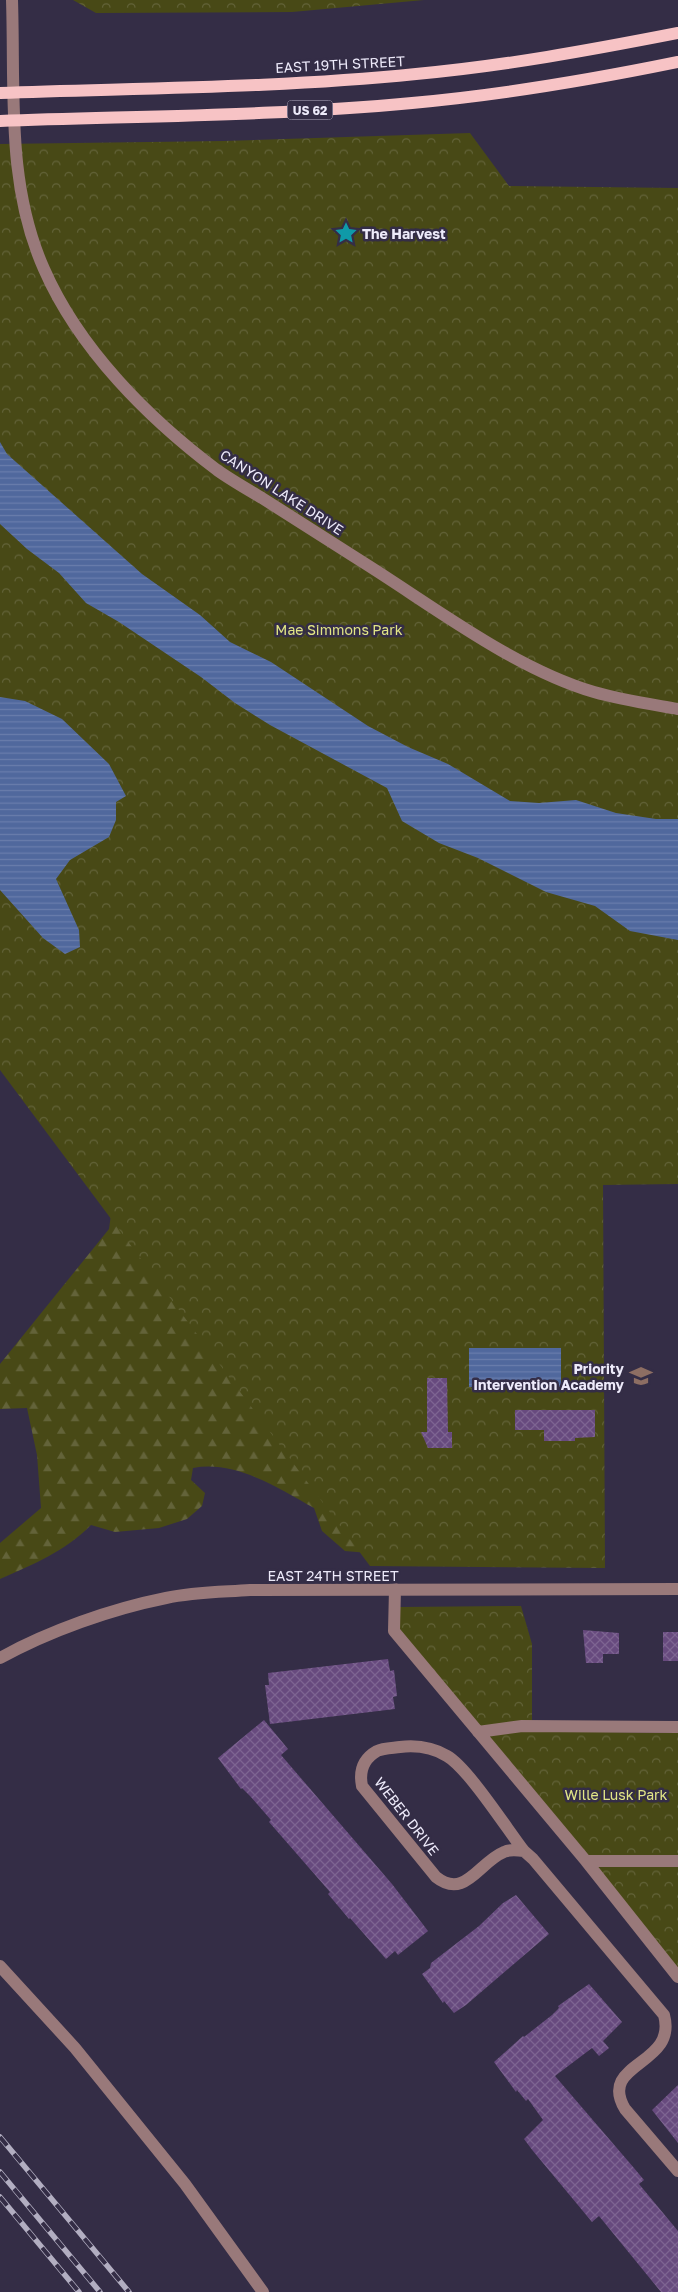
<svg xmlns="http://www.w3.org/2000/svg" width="678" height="2292" viewBox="0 0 678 2292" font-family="'Golos Text',sans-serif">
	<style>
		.forest { fill: url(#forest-firs) }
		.park { fill: url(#park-crowns) }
		.water { fill: url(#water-rules) }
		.building { fill: url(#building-cross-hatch) }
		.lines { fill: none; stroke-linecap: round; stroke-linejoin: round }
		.minor { stroke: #99797a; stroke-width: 12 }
		.major { stroke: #f7c3c5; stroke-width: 12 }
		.rail-casing { stroke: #b2aec1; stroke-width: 5.5 }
		.rail { stroke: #342d46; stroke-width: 4; stroke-dasharray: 11; stroke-linecap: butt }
		.labels { text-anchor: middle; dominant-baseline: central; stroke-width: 5; stroke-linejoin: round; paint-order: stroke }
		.shield { fill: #342d46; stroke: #b6b1c4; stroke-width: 1 }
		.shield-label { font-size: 12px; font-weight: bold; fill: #edeafa }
		.street-label { font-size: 14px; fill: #edeafa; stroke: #342d46 }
		.poi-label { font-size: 14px; font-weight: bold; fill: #edeafa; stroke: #342d46; text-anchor: start }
		.park-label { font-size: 14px; fill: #e2e686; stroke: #342d46 }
	</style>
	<defs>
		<pattern id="forest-firs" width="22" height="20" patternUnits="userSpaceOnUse" patternTransform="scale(1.25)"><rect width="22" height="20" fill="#484916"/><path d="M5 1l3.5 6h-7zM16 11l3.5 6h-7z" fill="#636339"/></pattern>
		<pattern id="park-crowns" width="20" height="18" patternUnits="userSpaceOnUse" patternTransform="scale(1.25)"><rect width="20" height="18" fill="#484916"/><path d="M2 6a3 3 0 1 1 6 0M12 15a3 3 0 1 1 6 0" fill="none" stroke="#636339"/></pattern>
		<pattern id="water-rules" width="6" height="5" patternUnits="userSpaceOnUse" patternTransform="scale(1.25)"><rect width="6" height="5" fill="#50689d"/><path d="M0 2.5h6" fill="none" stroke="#6a7eac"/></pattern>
		<pattern id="building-cross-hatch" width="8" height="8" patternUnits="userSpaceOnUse" patternTransform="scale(1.25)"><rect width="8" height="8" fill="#674a7e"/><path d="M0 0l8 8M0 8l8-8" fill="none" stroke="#7d6491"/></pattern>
	</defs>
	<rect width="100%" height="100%" fill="#342d46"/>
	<path class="forest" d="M 0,537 L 369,1553 L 345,1551 L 322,1531 L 314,1508 C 279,1488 235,1460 193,1468 L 191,1480 L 205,1493 L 202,1506 L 187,1519 L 159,1528 L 115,1532 L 91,1525 C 64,1552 34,1564 0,1579 L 0,1543 L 41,1508 L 37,1455 L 27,1408 L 0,1409 L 0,1364 L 109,1229 L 113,1200 Z"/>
	<path class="park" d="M 73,0 L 424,0 L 292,12 L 96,13 Z
		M 470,133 L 509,186 L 678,188 L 678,1184 L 603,1185 L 605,1568 L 370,1566 L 0,1070 L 0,144 L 223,141 Z
		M 521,1606 L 532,1644 L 532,1731 L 678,1733 L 678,1968 L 400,1634 L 400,1607 Z"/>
	<path class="water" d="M 0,442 L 7,454 L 142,574 L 200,615 L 230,642 L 271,662 L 368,726 L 408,747 L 448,764 L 510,801 L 539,803 L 576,800 L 616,813 L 656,819 L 678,819 L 678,940 L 630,931 L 595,906 L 546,892 L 478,858 L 439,843 L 402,821 L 387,788 L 270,725 L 235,703 L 201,677 L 119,622 L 86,603 L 59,573 L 27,549 L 0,524 Z
		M 0,697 L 25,701 L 62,719 L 109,764 L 126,796 L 116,802 L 116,820 L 109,837 L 70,860 L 56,879 L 79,930 L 80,947 L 65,954 L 43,938 L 0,890 Z
		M 469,1348 L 561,1348 L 561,1387 L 469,1387 Z"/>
	<path class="building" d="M 427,1378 L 447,1378 L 448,1432 L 452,1432 L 452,1448 L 428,1448 L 421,1432 L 427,1432 Z
		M 515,1410 L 595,1410 L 595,1437 L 575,1438 L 575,1441 L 544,1441 L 544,1430 L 515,1430 Z
		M 583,1630 L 619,1633 L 619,1654 L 603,1654 L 603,1663 L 586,1663 Z
		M 663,1632 L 678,1632 L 678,1661 L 663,1661 Z
		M 388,1659 L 390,1671 L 394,1670 L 397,1696 L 393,1697 L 395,1709 L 270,1724 L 265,1685 L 269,1685 L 268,1673 Z
		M 264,1720 L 288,1749 L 281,1755 L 392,1884 L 428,1931 L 398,1955 L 395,1951 L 386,1959 L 350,1918 L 349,1919 L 328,1894 L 330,1892 L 269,1822 L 271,1820 L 250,1796 L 242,1788 L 241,1789 L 218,1758 Z
		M 516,1895 L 549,1934 L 466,2005 L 454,2013 L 444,2001 L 443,2003 L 422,1974 L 430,1968 L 431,1963 L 479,1926 L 503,1903 Z
		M 589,1984 L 622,2022 L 603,2041 L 609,2048 L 599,2056 L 592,2048 L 555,2076 L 634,2168 L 644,2180 L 639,2184 L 678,2231 L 678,2292 L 661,2292 L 599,2216 L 592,2222 L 533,2151 L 524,2139 L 543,2120 L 528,2099 L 526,2101 L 517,2090 L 516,2092 L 494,2062 L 523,2036 L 524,2037 L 552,2015 L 559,2008 L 558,2006 Z
		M 678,2085 L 678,2143 L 652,2110 Z"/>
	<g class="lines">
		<path class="minor" d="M 12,0 C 15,91 6,184 44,269 C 79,349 148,418 217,470 C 231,480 247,489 262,498 C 295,519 328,540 361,561 C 433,606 513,668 594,692 C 622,700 650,704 678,709
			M 395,1589 L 394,1631 L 586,1861 L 678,1977
			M 0,1658 C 49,1631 111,1609 166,1598 C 193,1592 222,1592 250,1590 L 678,1589
			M 478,1732 L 522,1726 L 678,1727
			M 524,1851 C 517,1850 510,1849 504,1852 C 479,1862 465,1900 436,1877 L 362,1786 C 359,1771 363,1759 377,1751 C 383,1748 393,1748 400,1747 C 417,1745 432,1747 447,1756 C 468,1768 507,1829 524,1851 L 533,1859 L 664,2015 C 678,2066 597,2062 625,2109 L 678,2171
			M 586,1861 L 678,1861
			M 0,1966 L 75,2048 L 185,2184 L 263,2292"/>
		<path class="major" d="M 0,93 C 138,88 278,88 416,74 C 504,66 591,50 678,33
			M 0,121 C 137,116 275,116 412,103 C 502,95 590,80 678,62"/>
		<defs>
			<path id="rail" d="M 0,2137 L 129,2292
				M 0,2172 L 100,2292
				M 0,2197 L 79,2292"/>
		</defs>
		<use href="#rail" class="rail-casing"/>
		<use href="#rail" class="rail"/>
	</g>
	<defs>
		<symbol id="sight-bare" viewBox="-9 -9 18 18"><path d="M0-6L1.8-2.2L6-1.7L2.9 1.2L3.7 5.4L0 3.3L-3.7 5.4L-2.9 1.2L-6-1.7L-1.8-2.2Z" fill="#0f9aa8" stroke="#342d46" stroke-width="2.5" paint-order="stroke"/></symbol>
		<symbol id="school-bare" viewBox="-9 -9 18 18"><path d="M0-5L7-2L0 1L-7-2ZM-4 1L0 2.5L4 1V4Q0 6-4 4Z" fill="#8d6e63" stroke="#342d46" stroke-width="2.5" paint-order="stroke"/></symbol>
	</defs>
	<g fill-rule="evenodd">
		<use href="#sight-bare" x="330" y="217" width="32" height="32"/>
		<use href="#school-bare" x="625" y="1360" width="32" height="32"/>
	</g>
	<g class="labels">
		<rect class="shield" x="287.5" y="100.5" width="45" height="19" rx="4"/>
		<g class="shield-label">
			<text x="310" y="110">US 62</text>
		</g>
		<g class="street-label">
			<text transform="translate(340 64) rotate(-3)">EAST 19TH STREET</text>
			<text transform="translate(282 492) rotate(33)">CANYON LAKE DRIVE</text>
			<text x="333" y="1575">EAST 24TH STREET</text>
			<text transform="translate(407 1816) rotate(52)">WEBER DRIVE</text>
		</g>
		<g class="poi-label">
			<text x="362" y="233">The Harvest</text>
			<text x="624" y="1368" text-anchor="end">Priority<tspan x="624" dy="16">Intervention Academy</tspan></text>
		</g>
		<g class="park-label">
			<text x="339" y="629">Mae Simmons Park</text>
			<text x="616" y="1794">Wille Lusk Park</text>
		</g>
	</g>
</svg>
